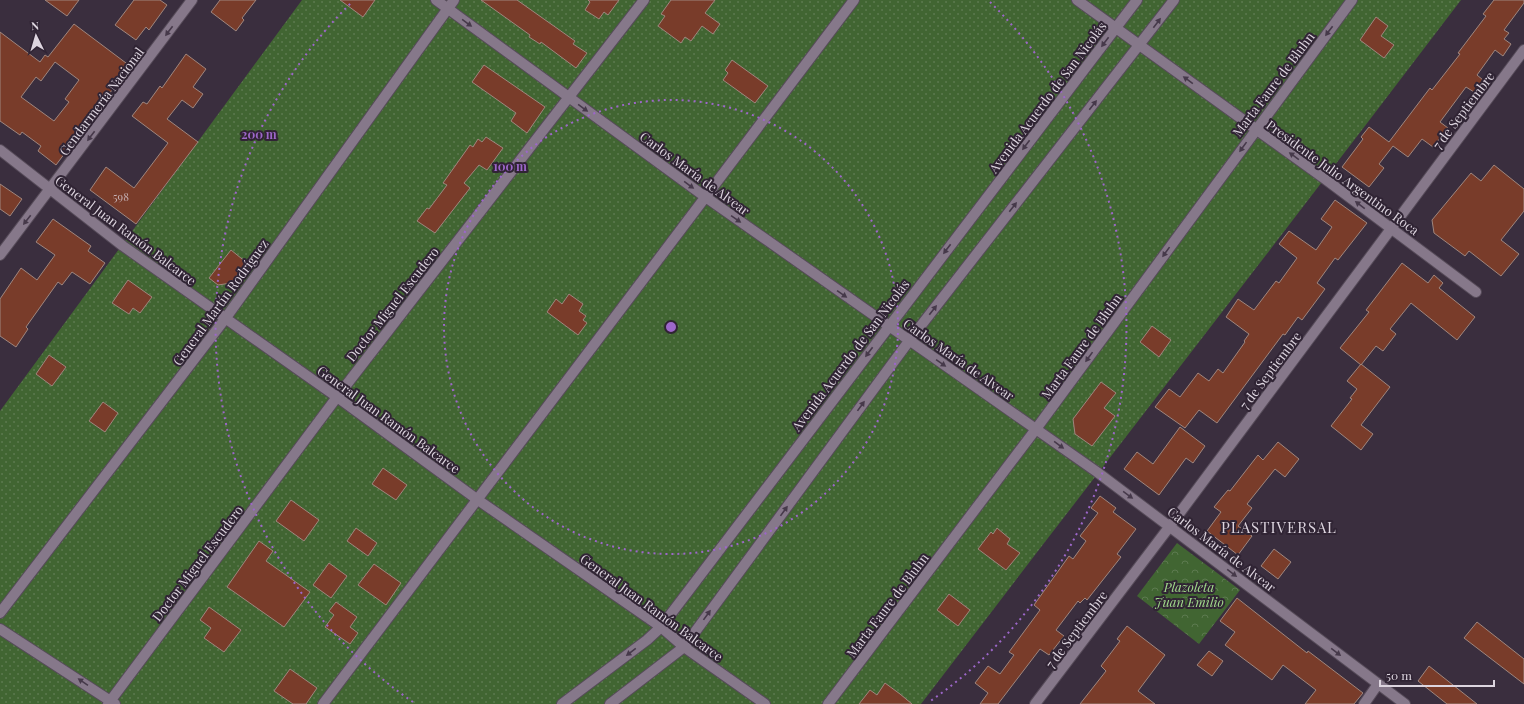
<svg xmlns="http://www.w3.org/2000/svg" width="1524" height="704" viewBox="0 0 1524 704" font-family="'Playfair Display',serif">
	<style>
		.grass { fill: url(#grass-dots) }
		.park { fill: url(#park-crowns) }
		.building { fill: #793c2a; stroke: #9f867e; fill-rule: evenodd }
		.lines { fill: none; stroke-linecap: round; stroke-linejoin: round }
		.minor-casing { stroke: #564b59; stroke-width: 12 }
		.minor { stroke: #86788a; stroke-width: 10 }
		.oneway { fill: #46394a }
		.ring { fill: none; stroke: #9d67ca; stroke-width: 2; stroke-dasharray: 2 4 }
		.labels { text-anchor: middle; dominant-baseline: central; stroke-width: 4; stroke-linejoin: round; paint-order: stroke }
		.number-label { font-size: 11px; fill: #c4afb2 }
		.street-label { font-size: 13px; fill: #ddd5df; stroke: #302434 }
		.park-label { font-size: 13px; font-style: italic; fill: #a1da8b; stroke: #302434 }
		.quarter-label { font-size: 15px; letter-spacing: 1px; fill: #ddd5df; stroke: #302434 }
		.centre { fill: #9d67ca; stroke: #302434; stroke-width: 2 }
		.ring-label { font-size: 12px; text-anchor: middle; font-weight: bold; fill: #9d67ca; stroke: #302434; stroke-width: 4; stroke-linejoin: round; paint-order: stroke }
	</style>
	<defs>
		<pattern id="grass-dots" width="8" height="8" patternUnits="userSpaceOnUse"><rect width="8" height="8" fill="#416532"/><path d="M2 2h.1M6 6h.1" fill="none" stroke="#5c7a4f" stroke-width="1.8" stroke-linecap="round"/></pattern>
		<pattern id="park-crowns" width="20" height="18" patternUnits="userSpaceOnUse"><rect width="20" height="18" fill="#416532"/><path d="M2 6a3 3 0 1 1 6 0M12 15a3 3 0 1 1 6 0" fill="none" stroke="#5c7a4f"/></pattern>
	</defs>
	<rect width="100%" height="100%" fill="#3a2e3e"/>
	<path class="grass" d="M 302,0 L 1461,0 C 1282,236 1100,469 921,704 L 0,704 L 0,411 Z"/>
	<path class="park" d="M 1177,543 L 1240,590 L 1199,644 L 1137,596 Z"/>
	<path class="building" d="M 45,0 L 79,0 L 67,16 Z
		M 134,0 L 160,0 L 167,5 L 149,30 L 146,27 L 136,40 L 115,25 Z
		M 220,0 L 256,0 L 242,18 L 244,20 L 236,31 L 211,12 Z
		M 340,0 L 375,0 L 363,17 Z
		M 481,0 L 517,0 L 575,41 L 573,44 L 587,53 L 576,68 L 541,42 L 540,44 L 529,37 L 530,35 Z
		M 588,0 L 619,0 L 608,15 L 604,12 L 599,19 L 585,10 L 590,2 Z
		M 671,0 L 715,0 L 705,13 L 720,24 L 713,34 L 702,26 L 691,41 L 685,37 L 681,43 L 658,26 L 665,16 L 661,14 Z
		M 1494,0 L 1524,0 L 1524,3 L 1504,30 L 1509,33 L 1504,39 L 1511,44 L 1503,56 L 1495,50 L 1477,75 L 1483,80 L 1474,92 L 1466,87 L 1440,122 L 1448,128 L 1433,147 L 1422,139 L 1408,157 L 1393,146 L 1379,164 L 1384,168 L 1369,187 L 1342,167 L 1363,139 L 1361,137 L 1369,127 L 1389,142 L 1430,88 L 1432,90 L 1460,54 L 1458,53 L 1486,16 L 1483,14 Z
		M 1376,17 L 1388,26 L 1381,36 L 1394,45 L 1384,58 L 1360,40 Z
		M 74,24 L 130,66 L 56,165 L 38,151 L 41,146 L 22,132 L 20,135 L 0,121 L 0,32 L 40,62 L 45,55 L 48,57 ZM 55,62 L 79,80 L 65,99 L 69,102 L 54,121 L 21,97 L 36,77 L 41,81 Z
		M 186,54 L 206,69 L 193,87 L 203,94 L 193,108 L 182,100 L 167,119 L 198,142 L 136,224 L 90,190 L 106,167 L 134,188 L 168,143 L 132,116 L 143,102 L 147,104 L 160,86 L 162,88 Z
		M 732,60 L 768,86 L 755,103 L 723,80 L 728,73 L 725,70 Z
		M 484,65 L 545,107 L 527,133 L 511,121 L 516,113 L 472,82 Z
		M 486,137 L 503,148 L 487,170 L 479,165 L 464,183 L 470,188 L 435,233 L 417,221 L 427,208 L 429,209 L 447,185 L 443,183 L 470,145 L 473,147 L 478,139 L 482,142 Z
		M 1494,165 L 1524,189 L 1524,211 L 1501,240 L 1519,254 L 1501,276 L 1469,251 L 1465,256 L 1434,233 L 1432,220 L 1471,173 L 1481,181 Z
		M 0,184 L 22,199 L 10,216 L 0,209 Z
		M 1335,200 L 1367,223 L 1338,260 L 1335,258 L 1317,283 L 1325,289 L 1302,320 L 1298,317 L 1285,335 L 1283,334 L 1217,423 L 1199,410 L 1185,428 L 1155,407 L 1169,389 L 1180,397 L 1198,373 L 1209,381 L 1218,369 L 1223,373 L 1245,342 L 1244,341 L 1249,334 L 1226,317 L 1238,299 L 1254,310 L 1276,281 L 1279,283 L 1297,258 L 1279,244 L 1289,231 L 1316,250 L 1332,227 L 1321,219 Z
		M 53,219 L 91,246 L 88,251 L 105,263 L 90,284 L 72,272 L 62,285 L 58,282 L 26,327 L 28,329 L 16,347 L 0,336 L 0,299 L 21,268 L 37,280 L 55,255 L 36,242 Z
		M 231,250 L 247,263 L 231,283 L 218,285 L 209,278 Z
		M 1402,263 L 1428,283 L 1434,275 L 1443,283 L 1439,288 L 1475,317 L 1457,340 L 1411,303 L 1390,329 L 1396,334 L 1383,351 L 1376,346 L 1361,365 L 1340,348 L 1369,312 L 1366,310 Z
		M 128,280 L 152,297 L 140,313 L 133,308 L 129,314 L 112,303 Z
		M 569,294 L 583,304 L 579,311 L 586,316 L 583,320 L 587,323 L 578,335 L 547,312 L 556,299 L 562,304 Z
		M 1152,326 L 1171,340 L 1159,357 L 1140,342 Z
		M 49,355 L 66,367 L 52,386 L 36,374 Z
		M 1361,364 L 1390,387 L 1361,425 L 1373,434 L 1361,450 L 1331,426 L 1352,399 L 1350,398 L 1357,389 L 1347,381 Z
		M 1101,382 L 1116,393 L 1104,408 L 1115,416 L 1092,446 L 1075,434 L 1073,419 Z
		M 103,402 L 118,413 L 105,432 L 89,421 Z
		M 1180,427 L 1205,446 L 1193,463 L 1186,458 L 1159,495 L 1124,469 L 1137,452 L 1153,464 Z
		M 1278,442 L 1299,459 L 1285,477 L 1275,469 L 1247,504 L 1252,508 L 1238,526 L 1252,536 L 1238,555 L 1207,531 L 1221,512 L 1214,507 L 1228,490 L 1230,491 L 1258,455 L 1263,460 Z
		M 383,468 L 407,485 L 396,500 L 372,484 Z
		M 1100,496 L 1116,508 L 1113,512 L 1136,529 L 1117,554 L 1121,557 L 1087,600 L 1085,598 L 1080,603 L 1078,601 L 1056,630 L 1064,636 L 1049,655 L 1040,649 L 998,704 L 980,704 L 988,693 L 975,683 L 988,666 L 1000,674 L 1014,655 L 1009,652 L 1040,610 L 1034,605 L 1069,556 L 1073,559 L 1086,541 L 1080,536 L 1098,513 L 1091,508 Z
		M 291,500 L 319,520 L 304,541 L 276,521 Z
		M 356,528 L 377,543 L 368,556 L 347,541 Z
		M 997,528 L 1010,539 L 1007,544 L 1020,553 L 1006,570 L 978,549 L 991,532 L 993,534 Z
		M 259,541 L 273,551 L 266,561 L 310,592 L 284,627 L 227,587 Z
		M 1274,549 L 1291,562 L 1278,579 L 1261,566 Z
		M 329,563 L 347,576 L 331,598 L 313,585 Z
		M 374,564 L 401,583 L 386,605 L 358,585 Z
		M 949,594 L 970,610 L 958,626 L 937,610 Z
		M 1237,598 L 1307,653 L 1308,651 L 1363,693 L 1354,704 L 1305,704 L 1316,690 L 1283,665 L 1272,680 L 1225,645 L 1235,632 L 1220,621 Z
		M 336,602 L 357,617 L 350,627 L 358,633 L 350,644 L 325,627 L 334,615 L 329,611 Z
		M 209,607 L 241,630 L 224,652 L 204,638 L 211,628 L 200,620 Z
		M 1477,622 L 1524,659 L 1524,684 L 1464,638 Z
		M 1127,626 L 1165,655 L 1138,691 L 1155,704 L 1080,704 L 1106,671 L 1101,666 L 1120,641 L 1117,639 Z
		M 1209,651 L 1223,661 L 1212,676 L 1197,665 Z
		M 1429,666 L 1477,704 L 1447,704 L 1418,681 Z
		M 290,669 L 317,688 L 306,704 L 293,704 L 274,691 Z
		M 885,683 L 900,694 L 912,704 L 859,704 L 870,690 L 877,695 Z"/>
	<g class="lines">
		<defs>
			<path id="minor" d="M 436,0 L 704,196 L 1097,472 L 1405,704
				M 1077,0 L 1325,179 L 1476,292
				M 0,150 L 123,246 L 337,397 L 478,500 L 661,627 L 684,647 L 765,704
				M 0,255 L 192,0
				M 0,613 L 225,319 L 454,0
				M 0,629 L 115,704
				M 108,704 L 337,397 L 644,0
				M 323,704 L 854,0
				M 562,704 L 647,640 L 661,627 L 1137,0
				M 610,704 L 684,647 L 909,341 L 1174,0
				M 828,704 L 1036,429 L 1352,0
				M 1035,704 L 1170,526 L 1524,50
				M 1364,704 L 1378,684"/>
		</defs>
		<use href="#minor" class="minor-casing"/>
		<use href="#minor" class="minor"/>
	</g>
	<defs><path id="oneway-solid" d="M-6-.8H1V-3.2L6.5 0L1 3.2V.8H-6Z"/></defs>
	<g class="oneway">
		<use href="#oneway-solid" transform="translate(467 23) rotate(36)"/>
		<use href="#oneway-solid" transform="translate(1157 23) rotate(-53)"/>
		<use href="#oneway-solid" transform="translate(169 31) rotate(127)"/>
		<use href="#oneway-solid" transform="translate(1329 31) rotate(127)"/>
		<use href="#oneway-solid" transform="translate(1105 42) rotate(127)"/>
		<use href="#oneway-solid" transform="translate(1188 80) rotate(-144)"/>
		<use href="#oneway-solid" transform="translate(1093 105) rotate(-52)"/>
		<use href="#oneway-solid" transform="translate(583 108) rotate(36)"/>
		<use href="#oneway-solid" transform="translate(91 136) rotate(127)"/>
		<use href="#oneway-solid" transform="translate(1026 145) rotate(127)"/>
		<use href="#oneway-solid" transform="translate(1243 147) rotate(126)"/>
		<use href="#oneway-solid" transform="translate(1294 156) rotate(-144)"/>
		<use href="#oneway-solid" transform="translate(689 185) rotate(36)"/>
		<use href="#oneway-solid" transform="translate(1360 205) rotate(-143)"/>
		<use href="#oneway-solid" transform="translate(1013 207) rotate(-52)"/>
		<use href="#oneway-solid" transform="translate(736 219) rotate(35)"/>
		<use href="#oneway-solid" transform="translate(27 220) rotate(128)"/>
		<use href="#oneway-solid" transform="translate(947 249) rotate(127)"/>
		<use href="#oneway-solid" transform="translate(1166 252) rotate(126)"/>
		<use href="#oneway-solid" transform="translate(842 294) rotate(35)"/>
		<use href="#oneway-solid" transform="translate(933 310) rotate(-52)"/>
		<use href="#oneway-solid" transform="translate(869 352) rotate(127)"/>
		<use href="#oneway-solid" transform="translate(1089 357) rotate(126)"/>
		<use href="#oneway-solid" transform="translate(941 363) rotate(35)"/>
		<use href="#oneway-solid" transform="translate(861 406) rotate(-54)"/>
		<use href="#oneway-solid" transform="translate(1059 445) rotate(36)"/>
		<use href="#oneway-solid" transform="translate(1128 495) rotate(36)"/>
		<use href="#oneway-solid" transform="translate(784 511) rotate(-54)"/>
		<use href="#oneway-solid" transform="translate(1232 573) rotate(37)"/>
		<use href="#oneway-solid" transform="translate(707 615) rotate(-54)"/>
		<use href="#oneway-solid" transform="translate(631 652) rotate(143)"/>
		<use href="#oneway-solid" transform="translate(1336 652) rotate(37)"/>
		<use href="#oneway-solid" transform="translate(83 682) rotate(-146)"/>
	</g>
	<g class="ring">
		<circle cx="671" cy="327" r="227"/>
		<path d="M413 702A455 455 0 0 1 352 2M990 2A455 455 0 0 1 929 702"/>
	</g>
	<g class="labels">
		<g class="number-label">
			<text x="121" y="196">598</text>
		</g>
		<g class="street-label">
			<text transform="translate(1273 84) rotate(-53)">Marta Faure de Bluhn</text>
			<text transform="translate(1047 97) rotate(-53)">Avenida Acuerdo de San Nicolás</text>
			<text transform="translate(101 101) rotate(-53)">Gendarmería Nacional</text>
			<text transform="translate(1463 110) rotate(-53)">7 de Septiembre</text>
			<text transform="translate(695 173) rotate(36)">Carlos María de Alvear</text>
			<text transform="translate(1343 177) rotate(36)">Presidente Julio Argentino Roca</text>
			<text transform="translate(126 230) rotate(37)">General Juan Ramón Balcarce</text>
			<text transform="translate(220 302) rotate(-54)">General Martín Rodríguez</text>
			<text transform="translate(392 304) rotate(-52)">Doctor Miguel Escudero</text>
			<text transform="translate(1081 346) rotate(-54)">Marta Faure de Bluhn</text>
			<text transform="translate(850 355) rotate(-53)">Avenida Acuerdo de San Nicolás</text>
			<text transform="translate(959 359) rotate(35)">Carlos María de Alvear</text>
			<text transform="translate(1270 370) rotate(-53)">7 de Septiembre</text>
			<text transform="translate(389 419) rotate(36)">General Juan Ramón Balcarce</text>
			<text transform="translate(1222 549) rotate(37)">Carlos María de Alvear</text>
			<text transform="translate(197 563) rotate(-53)">Doctor Miguel Escudero</text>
			<text transform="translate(887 605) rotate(-53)">Marta Faure de Bluhn</text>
			<text transform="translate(652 607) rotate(36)">General Juan Ramón Balcarce</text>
			<text transform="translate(1076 629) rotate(-53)">7 de Septiembre</text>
		</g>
		<g class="park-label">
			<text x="1189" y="586">Plazoleta<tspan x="1189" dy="15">Juan Emilio</tspan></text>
		</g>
		<g class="quarter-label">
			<text x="1279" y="527">PLASTIVERSAL</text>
		</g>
	</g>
	<circle cx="671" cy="327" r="6" class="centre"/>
	<g class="ring-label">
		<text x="259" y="139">200 m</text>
		<text x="510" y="171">100 m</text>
	</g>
	<g transform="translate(36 36) rotate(355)" stroke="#302434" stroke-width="3" paint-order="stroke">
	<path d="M0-3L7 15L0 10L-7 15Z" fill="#ddd5df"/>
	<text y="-6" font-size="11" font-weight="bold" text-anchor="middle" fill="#ddd5df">N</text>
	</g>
	<path d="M1380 680v6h114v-6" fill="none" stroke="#ddd5df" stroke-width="2"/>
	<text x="1386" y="680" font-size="12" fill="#ddd5df" stroke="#302434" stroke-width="3" paint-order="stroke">50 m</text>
</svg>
